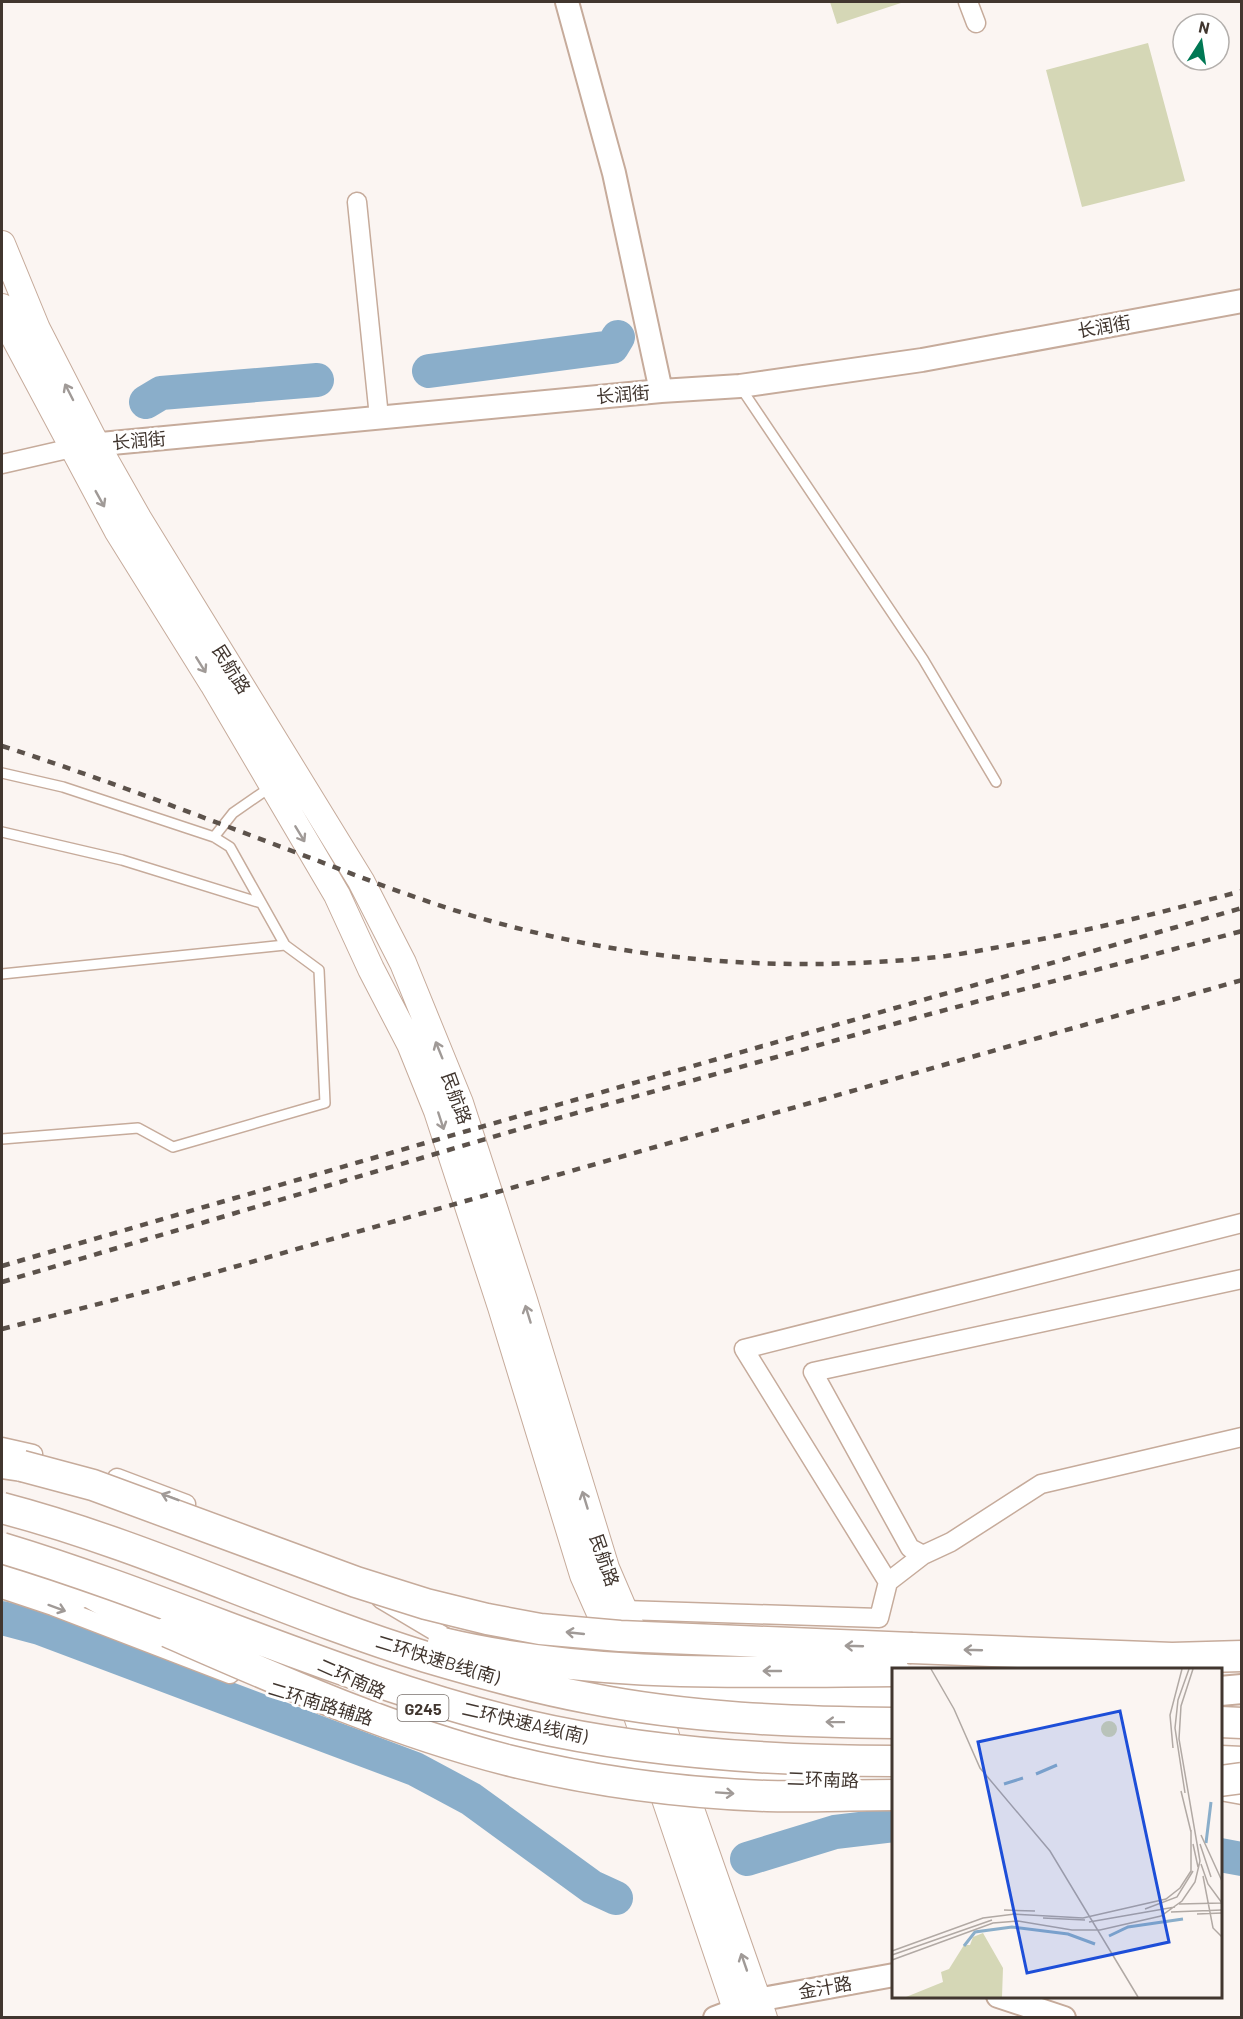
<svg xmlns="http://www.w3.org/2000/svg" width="1243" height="2019" viewBox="0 0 1243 2019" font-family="Barlow,'Noto Sans SC',sans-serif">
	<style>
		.green { fill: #d5d7b6 }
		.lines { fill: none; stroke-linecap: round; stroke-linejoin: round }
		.river { stroke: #8aaeca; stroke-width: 34 }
		.service-casing { stroke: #c6ab9b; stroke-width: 12 }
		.minor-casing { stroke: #c6ab9b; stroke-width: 21 }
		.tertiary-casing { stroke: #c6ab9b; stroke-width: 26 }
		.secondary-casing { stroke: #c6ab9b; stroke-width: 28 }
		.primary-casing { stroke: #c6ab9b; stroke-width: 32 }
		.trunk-casing { stroke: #c6ab9b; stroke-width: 33 }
		.service { stroke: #fff; stroke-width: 9 }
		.minor { stroke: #fff; stroke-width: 18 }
		.tertiary { stroke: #fff; stroke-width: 22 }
		.secondary { stroke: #fff; stroke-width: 26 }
		.primary { stroke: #fff; stroke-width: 28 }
		.trunk { stroke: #fff; stroke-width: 30 }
		.rail { stroke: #5c524b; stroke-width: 4.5; stroke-dasharray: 8 8; stroke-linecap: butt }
		.trunk-bridge-casing { stroke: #c6ab9b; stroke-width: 33; stroke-linecap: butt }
		.trunk-bridge { stroke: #fff; stroke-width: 30 }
		.oneway { stroke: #a09a97 }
		.labels { text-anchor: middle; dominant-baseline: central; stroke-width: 6; stroke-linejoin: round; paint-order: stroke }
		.shield { fill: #fff; stroke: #7a726d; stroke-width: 1.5 }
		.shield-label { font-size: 16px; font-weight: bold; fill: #41362f }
		.street-label { font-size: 18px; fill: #41362f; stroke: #fff }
		.inset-river { fill: none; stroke: #8aaeca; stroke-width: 3 }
		.inset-road { fill: none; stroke: #b1a9a4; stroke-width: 1.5 }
		.view { fill: #1d4ed8; fill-opacity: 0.15; stroke: #1d4ed8; stroke-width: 3 }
		.inset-edge { fill: none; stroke: #41362f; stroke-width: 3 }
	</style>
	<rect width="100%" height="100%" fill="#fbf5f2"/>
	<path class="green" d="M 830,2 L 904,2 L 837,24 Z
		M 1148,43 L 1185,181 L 1082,207 L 1046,70 Z"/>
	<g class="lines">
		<path class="river" d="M 429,371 L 612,347 L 618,337
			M 146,402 L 161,393 L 317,380
			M 2,1618 L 40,1628 L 415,1769 L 471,1799 L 592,1887 L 616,1898
			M 1220,1855 L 1242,1859
			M 747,1859 L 835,1832 L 894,1825"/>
		<defs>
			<path id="service" d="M 741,388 L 923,659 L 996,782
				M 2,773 L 63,787 L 214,837 L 230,847 L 285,945 L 319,970 L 325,1103 L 173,1147 L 138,1128 L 2,1139
				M 2,832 L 122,860 L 261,903
				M 214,837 L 233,813 L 272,786
				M 2,974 L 285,945"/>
			<path id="minor" d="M 968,2 L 976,23
				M 357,202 L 379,417
				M 2,464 L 72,448
				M 1242,1279 L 813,1372 L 910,1548 L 923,1555 L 951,1542 L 1041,1484 L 1242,1437
				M 2,1447 L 33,1454
				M 117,1478 L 186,1504
				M 888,1582 L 923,1555
				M 2,1589 L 53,1606 L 230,1674
				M 381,1599 L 455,1643
				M 624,1610 L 879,1618 L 888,1582 L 744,1349 L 1242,1223
				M 1220,1791 L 1242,1795"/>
			<path id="tertiary" d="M 567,2 L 614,173 L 661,391
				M 80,446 L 661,391 L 740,386 L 922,360 L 1242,301
				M 998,1996 L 1064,2018
				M 757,2000 L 894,1975
				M 715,2018 L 736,2010"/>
			<path id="secondary" d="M 2,244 L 37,329 L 96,444 L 138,518 L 361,881 L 403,963 L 460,1103 L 524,1300 L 606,1568 L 636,1638 L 672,1755 L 764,2018
				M 2,307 L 15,339 L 117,530 L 213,684 L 337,895 L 371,969 L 410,1044 L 437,1111 L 501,1307 L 583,1575 L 610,1636 L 739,2018"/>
			<path id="primary" d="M 564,1683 L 762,1697 L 894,1701
				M 1220,1691 L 1242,1689
				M 436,1713 C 582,1768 738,1780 894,1780"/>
			<path id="trunk" d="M 2,1463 L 22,1466
				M 2,1570 L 76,1595
				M 56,1573 L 119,1609 L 168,1632
				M 912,1648 L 1172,1658 L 1242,1656
				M 1220,1722 L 1242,1723
				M 1220,1761 L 1242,1762"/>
		</defs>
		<use href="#service" class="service-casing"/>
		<use href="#minor" class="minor-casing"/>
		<use href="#tertiary" class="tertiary-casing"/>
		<use href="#secondary" class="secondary-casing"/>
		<use href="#primary" class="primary-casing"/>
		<use href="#trunk" class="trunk-casing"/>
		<use href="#service" class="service"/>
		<use href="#minor" class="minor"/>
		<use href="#tertiary" class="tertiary"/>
		<use href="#secondary" class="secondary"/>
		<use href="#primary" class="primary"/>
		<use href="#trunk" class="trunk"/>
		<path class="rail" d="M 2,746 C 108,780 212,821 316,860 C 370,881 425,902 480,918 C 632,962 789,974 946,956 C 969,953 993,948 1016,944 C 1092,930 1167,911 1242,891
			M 2,1266 C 414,1145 828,1028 1242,908
			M 2,1282 L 523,1128 L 919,1017 L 1242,931
			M 2,1329 L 160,1288 L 1242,980"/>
		<defs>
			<path id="trunk-bridge" d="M 22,1466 L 93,1485 L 356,1582 L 426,1604 L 487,1619 L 540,1629 L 620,1636 L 912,1648
				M 2,1508 C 147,1546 283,1613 426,1657 C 480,1673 534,1688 588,1698 C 688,1718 792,1722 894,1723
				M 2,1548 C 178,1601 345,1682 525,1725 C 645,1753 770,1761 894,1761
				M 168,1632 C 278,1680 389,1730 507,1760 C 591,1781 680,1793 767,1796 C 809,1797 851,1795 894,1795
				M 443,1643 C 590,1678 743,1672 894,1671
				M 1220,1781 L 1242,1778"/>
		</defs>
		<use href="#trunk-bridge" class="trunk-bridge-casing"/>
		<use href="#trunk-bridge" class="trunk-bridge"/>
	</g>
	<defs><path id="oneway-shaft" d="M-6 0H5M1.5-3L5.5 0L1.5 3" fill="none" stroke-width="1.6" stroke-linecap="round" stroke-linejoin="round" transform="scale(1.5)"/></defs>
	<g class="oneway">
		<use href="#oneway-shaft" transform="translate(69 392) rotate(-117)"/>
		<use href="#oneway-shaft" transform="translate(100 499) rotate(61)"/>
		<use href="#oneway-shaft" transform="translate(201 665) rotate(58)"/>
		<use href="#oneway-shaft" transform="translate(300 834) rotate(59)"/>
		<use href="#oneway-shaft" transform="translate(439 1050) rotate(-112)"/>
		<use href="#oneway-shaft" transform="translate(441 1121) rotate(72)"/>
		<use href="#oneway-shaft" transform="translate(528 1314) rotate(-107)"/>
		<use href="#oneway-shaft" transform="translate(170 1497) rotate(-159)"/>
		<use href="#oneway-shaft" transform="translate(585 1500) rotate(-107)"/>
		<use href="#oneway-shaft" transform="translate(57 1608) rotate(20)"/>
		<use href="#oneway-shaft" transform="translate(575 1633) rotate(-174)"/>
		<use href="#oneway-shaft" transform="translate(854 1646) rotate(-178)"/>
		<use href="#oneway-shaft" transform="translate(973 1650) rotate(-178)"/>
		<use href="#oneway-shaft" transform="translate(772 1671) rotate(-180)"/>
		<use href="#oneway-shaft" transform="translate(835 1722) rotate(-179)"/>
		<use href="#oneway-shaft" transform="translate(725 1793) rotate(4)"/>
		<use href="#oneway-shaft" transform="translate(744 1962) rotate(-109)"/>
	</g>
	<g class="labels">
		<rect class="shield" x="397.5" y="1695" width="51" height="26" rx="4.5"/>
		<g class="shield-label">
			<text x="423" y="1708">G245</text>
		</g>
		<g class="street-label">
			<text transform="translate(1104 326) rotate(-10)">长润街</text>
			<text transform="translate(623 394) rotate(-5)">长润街</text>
			<text transform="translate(139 440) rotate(-5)">长润街</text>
			<text transform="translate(232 669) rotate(58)">民航路</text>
			<text transform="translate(457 1098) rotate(70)">民航路</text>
			<text transform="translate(605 1560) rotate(71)">民航路</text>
			<text transform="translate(438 1659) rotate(17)">二环快速B线(南)</text>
			<text transform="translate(352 1678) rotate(24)">二环南路</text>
			<text transform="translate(321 1703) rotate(17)">二环南路辅路</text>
			<text transform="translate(525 1722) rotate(13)">二环快速A线(南)</text>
			<text transform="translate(823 1779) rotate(2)">二环南路</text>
			<text transform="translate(825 1987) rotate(-10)">金汁路</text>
		</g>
	</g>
	<g transform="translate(892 1668)">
		<rect width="330" height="330" fill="#fbf5f2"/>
		<path d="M209 61a8 8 0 1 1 16 0a8 8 0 1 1-16 0ZM 91,265 L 111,300 L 110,329 L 14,329 L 51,314 L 49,304 L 57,301 L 72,277 L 78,277 L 81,269 Z" fill="#d5d7b6"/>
		<path class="inset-river" d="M 144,106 L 165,97M 112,116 L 131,110M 314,175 L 319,134M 217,268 L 236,259 L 291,251M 72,278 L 83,264 L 120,259 L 176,266 L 203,276"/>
		<path class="inset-road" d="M 39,1 L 62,41 L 88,100 L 158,183 L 246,329M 281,80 L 278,47 L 290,1M 289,123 L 299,164M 293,125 L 283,60 L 286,32 L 297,1M 309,167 L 330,213M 301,176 L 306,199M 308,176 L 319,209M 309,196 L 316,216 L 330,235M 311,208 L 321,260 L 330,269M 287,236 L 330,235M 253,241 L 285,229 L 301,203M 112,242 L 143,243M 279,244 L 330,242M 120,246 L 191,250 L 274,231 L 288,220 L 299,203 L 299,162M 305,246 L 330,245M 151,250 L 193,252M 197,254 L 283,239M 0,283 L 91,250 L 123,246M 0,287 L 100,252M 0,292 L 101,255 L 126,253 L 180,262 L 208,262 L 269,248 L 290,233 L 303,214 L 308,193 L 287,71 L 289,38 L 301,1"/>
		<path class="view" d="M 228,43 L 277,274 L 135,305 L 86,74 Z"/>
		<rect width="330" height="330" class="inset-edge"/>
	</g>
	<rect width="1243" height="2019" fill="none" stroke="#41362f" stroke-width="6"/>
	<g transform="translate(1201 42) rotate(12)"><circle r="28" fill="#ffffff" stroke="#b3afac" stroke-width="1.5"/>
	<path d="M0-4.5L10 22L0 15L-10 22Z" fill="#007854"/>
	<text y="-9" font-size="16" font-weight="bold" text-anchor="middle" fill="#41362f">N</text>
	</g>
</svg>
